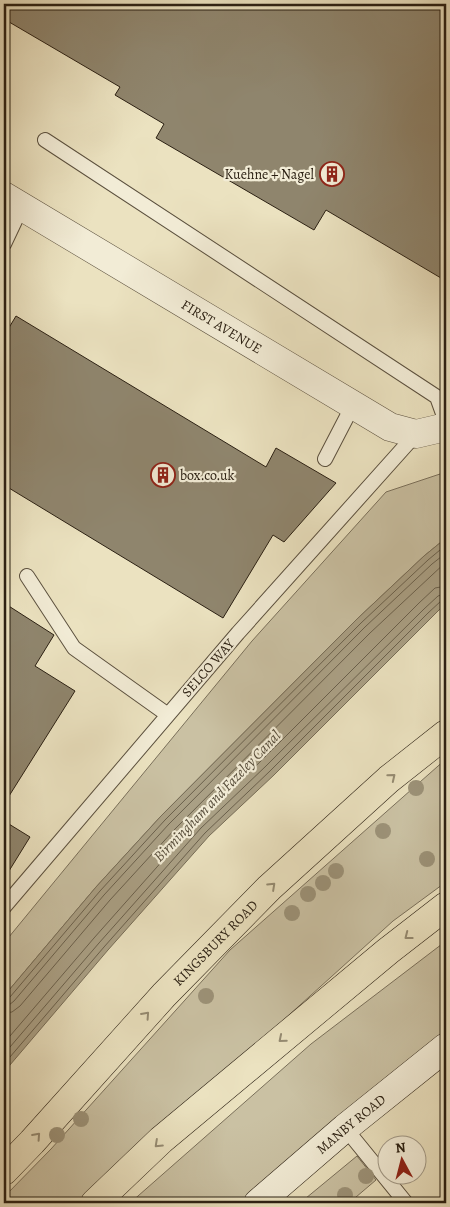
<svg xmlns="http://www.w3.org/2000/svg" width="450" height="1207" viewBox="0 0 450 1207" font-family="Alegreya,serif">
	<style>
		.green { fill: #cac1a3; stroke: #7a705b }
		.water { fill: #aaa085; stroke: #776d57 }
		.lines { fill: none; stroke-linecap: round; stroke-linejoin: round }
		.shore { stroke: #6a604c; stroke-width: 1 }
		.building { fill: #8f856d; stroke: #2b2013 }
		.lane-casing { stroke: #5b503e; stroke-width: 16 }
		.street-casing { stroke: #5b503e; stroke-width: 29 }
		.secondary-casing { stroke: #2b2013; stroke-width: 29 }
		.highway-casing { stroke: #2b2013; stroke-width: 29 }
		.lane { stroke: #f2ecd6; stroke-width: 14 }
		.street { stroke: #f2ecd6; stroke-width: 28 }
		.secondary { stroke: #f2ecd6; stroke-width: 28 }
		.highway { stroke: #ebe2c0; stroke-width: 28 }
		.tree { fill: #9c9278 }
		.oneway { stroke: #958b72 }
		.labels { text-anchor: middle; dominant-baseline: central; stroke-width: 4.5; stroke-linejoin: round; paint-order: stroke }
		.poi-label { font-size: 14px; fill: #2b2013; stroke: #f2ecd6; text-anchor: end }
		.street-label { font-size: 14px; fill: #2b2013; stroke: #f2ecd6 }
		.water-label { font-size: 15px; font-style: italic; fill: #574d3b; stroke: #f2ecd6 }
	</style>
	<rect width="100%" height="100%" fill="#ebe2c0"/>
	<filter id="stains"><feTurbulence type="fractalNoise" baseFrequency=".004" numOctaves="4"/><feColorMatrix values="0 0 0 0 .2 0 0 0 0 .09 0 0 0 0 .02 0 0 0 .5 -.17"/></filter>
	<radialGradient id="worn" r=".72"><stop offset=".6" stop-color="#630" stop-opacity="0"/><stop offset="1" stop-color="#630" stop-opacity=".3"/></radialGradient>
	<path class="green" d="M 446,472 L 446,538 L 424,556 L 357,619 L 161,816 L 96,887 L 4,996 L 4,943 L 252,641 L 386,492 Z
		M 446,759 L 446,882 L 393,921 L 81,1203 L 4,1203 L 4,1197 L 51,1149 L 230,950 Z
		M 446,941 L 446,1039 L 249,1203 L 130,1203 L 311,1044 Z
		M 357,1156 L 376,1180 L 349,1203 L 300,1203 Z"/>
	<path class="water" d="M 446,538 L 446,603 L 274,775 L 209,836 L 108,950 L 4,1072 L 4,996 L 96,887 L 161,816 L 357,619 L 424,556 Z"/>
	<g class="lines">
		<path class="shore" d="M 4,999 L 10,997 L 100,891 L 165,820 L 361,623 L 428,560 L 446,545
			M 4,1005 L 9,1005 L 14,1001 L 104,895 L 169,824 L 365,627 L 432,564 L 446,553
			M 4,1013 L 12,1012 L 20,1006 L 110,900 L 175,829 L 370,633 L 446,562
			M 4,1043 L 94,938 L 196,823 L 261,761 L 419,603 L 435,588 L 446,586
			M 4,1054 L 99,943 L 201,828 L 266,766 L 424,609 L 438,596 L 446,593
			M 4,1064 L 104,947 L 205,833 L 270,771 L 428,613 L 441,601 L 446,600"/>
	</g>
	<path class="building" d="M 4,4 L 446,4 L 446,281 L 326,210 L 314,230 L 156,138 L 164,124 L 115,95 L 120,87 L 4,19 Z
		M 16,316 L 266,467 L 276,448 L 336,483 L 284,542 L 273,535 L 223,618 L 4,485 L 4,336 Z
		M 4,603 L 54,635 L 35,666 L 75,691 L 4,804 Z
		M 4,821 L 30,837 L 4,879 Z"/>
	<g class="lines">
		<defs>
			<path id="lane" d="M 45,140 L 437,397 L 446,422
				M 4,244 L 22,206
				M 325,459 L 353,405
				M 27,576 L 74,648 L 168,715
				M 4,907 L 238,633 L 416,434
				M 345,1128 L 406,1203"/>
			<g id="street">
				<path id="s1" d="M 4,196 L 390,427 L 416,434 L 446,427"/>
			</g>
			<g id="secondary">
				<path id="s2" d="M 258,1203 L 345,1128 L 446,1047"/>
			</g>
			<g id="highway">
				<path id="s3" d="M 4,1171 L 32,1142 L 164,995 L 269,888 L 389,779 L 446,734"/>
				<path d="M 95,1203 L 161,1140 L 388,951 L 446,906"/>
			</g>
		</defs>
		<use href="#lane" class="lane-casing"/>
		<use href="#street" class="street-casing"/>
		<use href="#secondary" class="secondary-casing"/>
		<use href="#highway" class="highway-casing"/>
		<use href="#lane" class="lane"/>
		<use href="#street" class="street"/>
		<use href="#secondary" class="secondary"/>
		<use href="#highway" class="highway"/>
	</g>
	<g class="tree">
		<circle cx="416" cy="788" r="8"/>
		<circle cx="383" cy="831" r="8"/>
		<circle cx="427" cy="859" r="8"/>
		<circle cx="336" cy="871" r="8"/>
		<circle cx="323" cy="883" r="8"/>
		<circle cx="308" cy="894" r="8"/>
		<circle cx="292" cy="913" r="8"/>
		<circle cx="206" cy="996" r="8"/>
		<circle cx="81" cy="1119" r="8"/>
		<circle cx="57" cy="1135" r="8"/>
		<circle cx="366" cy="1176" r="8"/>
		<circle cx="345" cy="1195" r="8"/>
	</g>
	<defs><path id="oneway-chevron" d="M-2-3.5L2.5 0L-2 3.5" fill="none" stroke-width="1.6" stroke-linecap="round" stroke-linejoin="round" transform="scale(1.25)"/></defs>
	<g class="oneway">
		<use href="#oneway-chevron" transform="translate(392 777) rotate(-39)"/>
		<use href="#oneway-chevron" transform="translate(272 886) rotate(-43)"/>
		<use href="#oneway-chevron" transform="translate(408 936) rotate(142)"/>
		<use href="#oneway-chevron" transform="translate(146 1015) rotate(-48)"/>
		<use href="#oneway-chevron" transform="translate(282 1039) rotate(140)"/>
		<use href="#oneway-chevron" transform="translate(37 1136) rotate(-48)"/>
		<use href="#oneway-chevron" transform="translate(158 1144) rotate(137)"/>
	</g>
	<defs>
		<symbol id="building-ring" viewBox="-11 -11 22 22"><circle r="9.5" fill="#f2ecd6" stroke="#8f2418" stroke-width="1.5"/><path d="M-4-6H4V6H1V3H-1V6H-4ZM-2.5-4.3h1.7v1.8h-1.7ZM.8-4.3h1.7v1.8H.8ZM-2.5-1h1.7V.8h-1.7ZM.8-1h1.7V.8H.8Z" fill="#8f2418"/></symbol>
	</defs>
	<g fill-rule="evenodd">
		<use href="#building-ring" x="318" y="160" width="28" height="28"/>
		<use href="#building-ring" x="149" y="461" width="28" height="28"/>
	</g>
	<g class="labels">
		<g class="poi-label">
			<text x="314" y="174">Kuehne + Nagel</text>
			<text x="180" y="475" text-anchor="start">box.co.uk</text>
		</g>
		<g class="street-label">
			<text stroke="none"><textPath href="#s1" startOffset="254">FIRST AVENUE</textPath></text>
			<text transform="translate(208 668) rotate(-49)">SELCO WAY</text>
			<text stroke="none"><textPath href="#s3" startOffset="311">KINGSBURY ROAD</textPath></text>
			<text stroke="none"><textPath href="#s2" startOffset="122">MANBY ROAD</textPath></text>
		</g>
		<g class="water-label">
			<text transform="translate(217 796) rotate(-46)">Birmingham and Fazeley Canal</text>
		</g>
	</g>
	<rect width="450" height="1207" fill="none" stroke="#ebe2c0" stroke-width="20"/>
	<rect x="5" y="5" width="440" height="1197" fill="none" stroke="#2b2013" stroke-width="2.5"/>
	<rect x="10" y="10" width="430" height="1187" fill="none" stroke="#2b2013"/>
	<g transform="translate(402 1160) rotate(353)"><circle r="24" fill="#f2ecd6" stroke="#a29a88"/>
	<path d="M0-4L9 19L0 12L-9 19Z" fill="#8f2418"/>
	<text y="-8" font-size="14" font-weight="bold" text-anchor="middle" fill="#2b2013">N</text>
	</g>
	<rect width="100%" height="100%" filter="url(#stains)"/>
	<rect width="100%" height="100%" fill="url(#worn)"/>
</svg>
